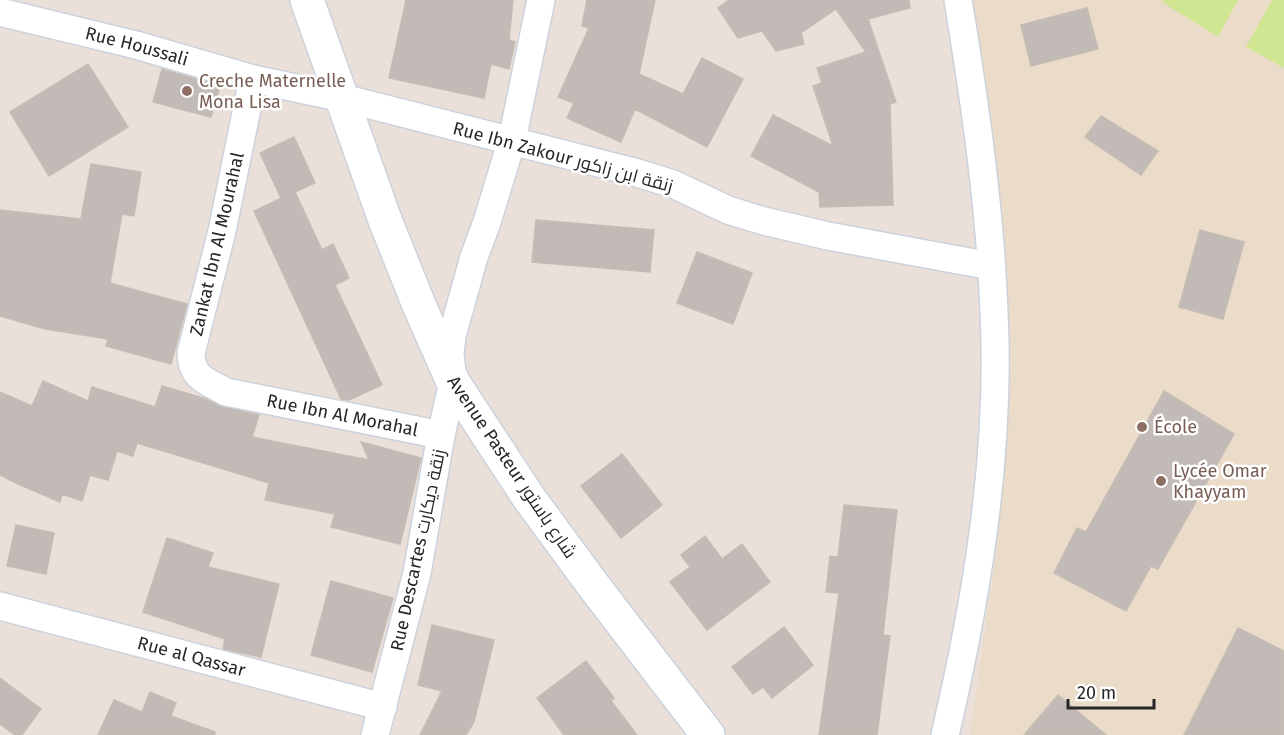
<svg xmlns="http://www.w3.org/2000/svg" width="1284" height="735" viewBox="0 0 1284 735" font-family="'Fira Sans',Cairo,sans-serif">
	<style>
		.education { fill: #ebdbc9 }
		.pitch { fill: #d0e693 }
		.building { fill: #c2bab6; stroke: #c5bcb3; stroke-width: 1.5 }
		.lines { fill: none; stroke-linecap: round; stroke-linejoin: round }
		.minor-casing { stroke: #ccd2dc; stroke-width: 30 }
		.tertiary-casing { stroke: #ccd2dc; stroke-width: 36 }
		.minor { stroke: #fff; stroke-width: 27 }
		.tertiary { stroke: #fff; stroke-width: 33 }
		.education-dot { fill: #8d6e63; stroke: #fff; stroke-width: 2 }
		.labels { text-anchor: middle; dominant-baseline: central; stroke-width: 5; stroke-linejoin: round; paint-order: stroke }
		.street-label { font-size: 18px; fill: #272727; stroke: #fff }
		.education-label { font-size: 18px; fill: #785e54; stroke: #fff; text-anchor: start }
	</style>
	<rect width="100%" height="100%" fill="#eae0d9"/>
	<path class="education" d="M 967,0 L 1284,0 L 1284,735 L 970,735 L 998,540 L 1004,315 Z"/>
	<path class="pitch" d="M 1164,0 L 1238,0 L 1218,37 L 1162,2 Z
		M 1272,0 L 1284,0 L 1284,68 L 1246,47 Z"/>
	<path class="building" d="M 406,0 L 513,0 L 509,40 L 515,42 L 509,69 L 491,64 L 484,98 L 389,78 Z
		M 587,0 L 655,0 L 639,74 L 683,94 L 702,58 L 743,79 L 707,147 L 635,109 L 621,142 L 567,118 L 574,103 L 558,97 L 589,28 L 582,26 Z
		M 729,0 L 909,0 L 910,8 L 868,19 L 896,102 L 890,104 L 893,205 L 820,207 L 819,192 L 751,156 L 773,115 L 833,146 L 813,86 L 822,83 L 817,68 L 866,52 L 836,9 L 801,33 L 804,44 L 776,51 L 762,31 L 738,38 L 718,8 Z
		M 1087,8 L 1098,49 L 1031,66 L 1021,25 Z
		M 88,64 L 128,127 L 49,176 L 10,112 Z
		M 162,69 L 220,86 L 211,117 L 153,102 Z
		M 1101,116 L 1158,151 L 1141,175 L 1085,137 Z
		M 294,137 L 315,183 L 295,192 L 322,250 L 333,244 L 349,278 L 335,285 L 382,385 L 349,400 L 341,399 L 254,211 L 284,197 L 281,198 L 260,153 Z
		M 91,164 L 141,172 L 134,216 L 122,214 L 110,283 L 187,304 L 171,364 L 106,346 L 108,339 L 45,329 L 0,316 L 0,210 L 81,219 Z
		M 536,220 L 654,230 L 650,272 L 532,262 Z
		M 1200,230 L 1244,242 L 1223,319 L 1179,307 Z
		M 697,252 L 752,273 L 733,324 L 677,303 Z
		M 43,381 L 88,401 L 92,387 L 155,407 L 162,386 L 206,399 L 223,407 L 259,415 L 252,437 L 369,460 L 361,442 L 421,458 L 400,544 L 331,527 L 335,514 L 265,500 L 269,483 L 137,443 L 133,456 L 117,451 L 108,480 L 90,475 L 82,501 L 62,494 L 60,502 L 18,484 L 0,475 L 0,392 L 32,406 Z
		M 1164,391 L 1234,434 L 1158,569 L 1151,566 L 1126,611 L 1054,573 L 1077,528 L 1086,532 Z
		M 622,454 L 662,505 L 621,538 L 581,486 Z
		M 844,505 L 897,510 L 883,635 L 890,636 L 877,735 L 819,735 L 839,593 L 826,592 L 830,556 L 838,557 Z
		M 16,525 L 54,533 L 46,574 L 7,566 Z
		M 705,536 L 722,559 L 742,544 L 770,582 L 707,630 L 670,582 L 690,567 L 681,555 Z
		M 167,538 L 213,553 L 208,567 L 279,584 L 261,657 L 223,649 L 225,639 L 143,612 Z
		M 331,581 L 393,598 L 372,672 L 311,655 Z
		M 432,625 L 494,640 L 474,722 L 466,735 L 420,735 L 442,691 L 418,685 Z
		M 784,627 L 813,665 L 772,698 L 763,687 L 753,694 L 732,667 Z
		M 1238,628 L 1284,651 L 1284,735 L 1184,735 Z
		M 586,661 L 614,698 L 611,701 L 637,735 L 564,735 L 537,698 Z
		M 0,678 L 41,709 L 22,735 L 15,735 L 0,724 Z
		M 150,692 L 176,703 L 171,716 L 215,732 L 215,735 L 98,735 L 114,700 L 142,712 Z
		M 1058,695 L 1106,735 L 1024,735 Z"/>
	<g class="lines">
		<defs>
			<g id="minor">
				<path id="s1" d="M 0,12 L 136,45 L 253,79 L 343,98 L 634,172 L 673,184 L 728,210 L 764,221 L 828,236 L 991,266"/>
				<path id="s2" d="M 253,79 L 222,231 L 191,353 C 191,378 207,381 226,392 L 441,435 L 453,382 L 450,354 L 452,336 L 474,257 L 487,222 L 512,140 L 541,0"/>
				<path id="s3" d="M 0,606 L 383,707"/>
				<path d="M 375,735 L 417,573 L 441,435"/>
				<path d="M 945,735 C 977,598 1001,453 994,312 C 990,207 975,103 958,0"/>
			</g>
			<path id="tertiary" d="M 307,0 L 385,220 L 419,305 L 453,382 L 529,498 L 593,585 L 708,735"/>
		</defs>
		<use href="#minor" class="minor-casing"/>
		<use href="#tertiary" class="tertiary-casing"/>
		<use href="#minor" class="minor"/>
		<use href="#tertiary" class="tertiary"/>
	</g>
	<g class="education-dot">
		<circle cx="187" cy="91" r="6"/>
		<circle cx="1142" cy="427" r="6"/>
		<circle cx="1161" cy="481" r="6"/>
	</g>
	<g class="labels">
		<g class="street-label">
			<text stroke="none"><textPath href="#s1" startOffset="141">Rue Houssali</textPath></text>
			<text transform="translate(563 157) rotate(15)">Rue Ibn Zakour زنقة ابن زاكور</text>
			<text transform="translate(217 244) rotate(-77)">Zankat Ibn Al Mourahal</text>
			<text stroke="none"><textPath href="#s2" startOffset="456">Rue Ibn Al Morahal</textPath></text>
			<text transform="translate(512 467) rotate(56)">Avenue Pasteur شارع باستور</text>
			<text transform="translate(418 550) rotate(-78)">Rue Descartes زنقة ديكارت</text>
			<text stroke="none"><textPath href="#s3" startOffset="198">Rue al Qassar</textPath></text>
		</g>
		<g class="education-label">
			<text x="199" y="81">Creche Maternelle<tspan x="199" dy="21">Mona Lisa</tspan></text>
			<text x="1154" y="427">École</text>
			<text x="1173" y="471">Lycée Omar<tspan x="1173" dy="21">Khayyam</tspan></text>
		</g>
	</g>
	<path d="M1068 699v9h86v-9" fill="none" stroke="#272727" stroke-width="3"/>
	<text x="1077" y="699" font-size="18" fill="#272727" stroke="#ffffff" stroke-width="4.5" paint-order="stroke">20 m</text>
</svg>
